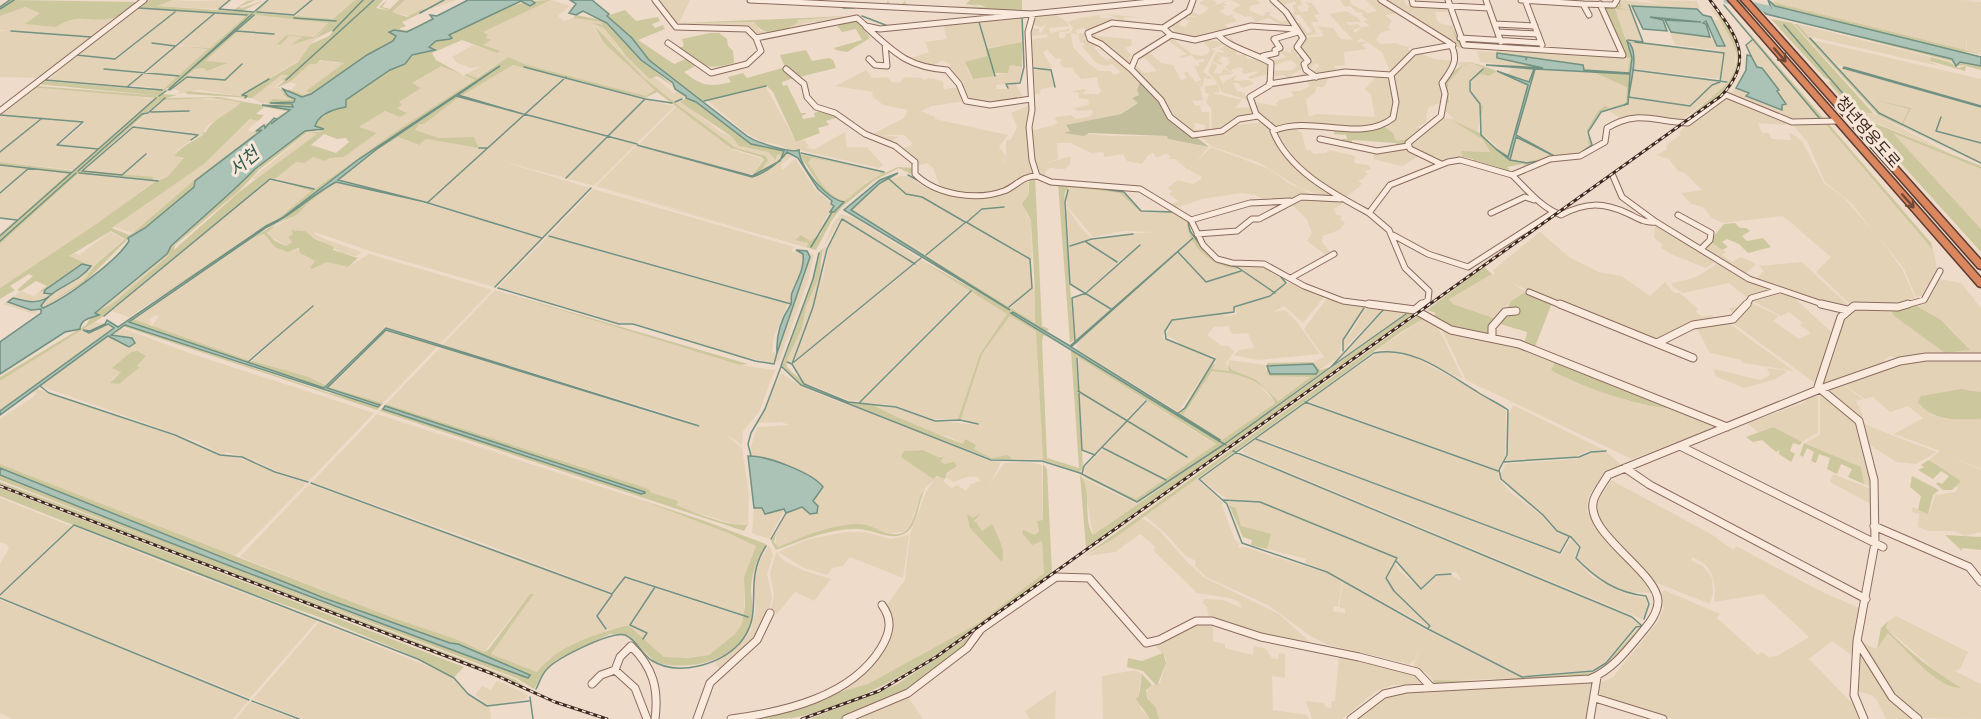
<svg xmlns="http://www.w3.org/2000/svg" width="1981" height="719" viewBox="0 0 1981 719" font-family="Bitter,'Noto Sans KR',serif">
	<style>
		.farmland { fill: #e4d2b7; fill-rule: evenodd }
		.green { fill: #cdc79d; fill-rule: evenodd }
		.cemetery { fill: #c2be9c }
		.water { fill: #aac3b6; stroke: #719182; stroke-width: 1.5 }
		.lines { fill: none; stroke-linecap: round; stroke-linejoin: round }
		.stream { stroke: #719182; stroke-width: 1.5 }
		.river { stroke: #aac3b6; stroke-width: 7 }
		.street-far1-casing { stroke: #8b6b5e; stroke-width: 7 }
		.street-casing { stroke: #8b6b5e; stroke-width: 9 }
		.highway-casing { stroke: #593b32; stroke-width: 3 }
		.street-far1 { stroke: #f9eadd; stroke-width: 5 }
		.street { stroke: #f9eadd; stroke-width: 7 }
		.highway { fill: #da865e; fill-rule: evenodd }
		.rail-casing { stroke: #3c2821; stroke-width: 3 }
		.rail { stroke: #f6e7d9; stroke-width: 1.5; stroke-dasharray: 4; stroke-linecap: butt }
		.oneway { stroke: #734936 }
		.labels { text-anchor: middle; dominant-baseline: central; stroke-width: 6; stroke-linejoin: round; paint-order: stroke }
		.street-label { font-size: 16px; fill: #3c2821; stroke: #f6e7d9 }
		.water-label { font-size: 18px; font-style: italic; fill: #315b4e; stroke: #f6e7d9 }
	</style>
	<rect width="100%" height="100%" fill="#eedbca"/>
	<path class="farmland" d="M 173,0 L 190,1 L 230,0 L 218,9 L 156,6 Z
		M 270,0 L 311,0 L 294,15 L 258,12 Z
		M 313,0 L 355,0 L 333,19 L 295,16 Z
		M 405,0 L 457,0 L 409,16 L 392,12 Z
		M 551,0 L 570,6 L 558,16 L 564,21 L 573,18 L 601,22 L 620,50 L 650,78 L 654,77 L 674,93 L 678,91 L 687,96 L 674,102 L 643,77 L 595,25 L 593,26 L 604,43 L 655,90 L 646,96 L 527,65 L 508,57 L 475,78 L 466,74 L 480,67 L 471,68 L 457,63 L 452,57 L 473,45 L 497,53 L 483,45 L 488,35 L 483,32 Z
		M 659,0 L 690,0 L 679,23 L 754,22 L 760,31 L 771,32 L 790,28 L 798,22 L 796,20 L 848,16 L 850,18 L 817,25 L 815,21 L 802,24 L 803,28 L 756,36 L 748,28 L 716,30 L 715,24 L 681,26 L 675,24 Z
		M 1204,0 L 1213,0 L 1217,3 L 1213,6 L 1229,0 L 1223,3 L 1227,5 L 1223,6 L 1225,8 L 1219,11 L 1227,16 L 1236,14 L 1232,16 L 1237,21 L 1225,25 L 1228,28 L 1201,34 L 1204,37 L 1218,36 L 1210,40 L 1226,44 L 1211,49 L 1215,51 L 1203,72 L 1213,79 L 1206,79 L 1205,76 L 1202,88 L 1196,82 L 1201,80 L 1194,66 L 1199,66 L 1199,62 L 1204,62 L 1204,59 L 1196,60 L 1191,55 L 1182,58 L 1179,56 L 1187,54 L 1166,39 L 1170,37 L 1192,54 L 1201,56 L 1209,53 L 1210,49 L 1201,40 L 1170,33 L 1174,30 L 1169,25 L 1176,20 L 1181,22 L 1179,25 L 1185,27 L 1190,21 L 1181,17 L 1196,17 L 1185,14 L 1191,11 L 1199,15 L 1205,12 L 1209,8 L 1199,3 Z
		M 1231,0 L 1256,0 L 1261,3 L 1250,6 L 1249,10 L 1262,16 L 1266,15 L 1264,13 L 1271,11 L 1269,15 L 1281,22 L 1288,20 L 1291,24 L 1279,24 L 1269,18 L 1256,22 L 1251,16 L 1245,17 L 1232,10 L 1241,5 Z
		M 1277,0 L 1300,0 L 1302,4 L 1297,7 L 1301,12 L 1308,11 L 1309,6 L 1305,2 L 1312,3 L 1320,14 L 1314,15 L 1319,22 L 1311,22 L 1317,34 L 1304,36 L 1294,23 L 1300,23 L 1307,33 L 1312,32 L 1300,15 L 1294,15 L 1297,20 L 1292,20 L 1288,13 L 1295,12 L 1292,5 L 1296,4 L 1295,1 L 1285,5 Z
		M 1340,0 L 1350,0 L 1351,4 L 1368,13 L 1377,11 L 1366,0 L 1378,0 L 1376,3 L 1383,2 L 1400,13 L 1385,15 L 1392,21 L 1388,27 L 1391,30 L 1380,33 L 1376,40 L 1381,44 L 1395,43 L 1411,48 L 1408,48 L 1410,54 L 1391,74 L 1382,52 L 1359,37 L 1361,39 L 1356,42 L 1367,42 L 1362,45 L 1367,49 L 1344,52 L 1345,65 L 1334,66 L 1337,71 L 1316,76 L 1311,73 L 1320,66 L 1316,63 L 1309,69 L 1309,72 L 1305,65 L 1314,60 L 1308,59 L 1298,44 L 1304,38 L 1324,36 L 1318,26 L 1333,28 L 1341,39 L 1353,40 L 1329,14 L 1346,11 L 1358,18 L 1361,22 L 1346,22 L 1349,25 L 1358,24 L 1361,27 L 1353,30 L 1355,33 L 1362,27 L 1370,26 L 1363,21 L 1368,20 L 1361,15 L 1364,14 L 1362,12 L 1358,13 L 1350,6 L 1345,7 Z
		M 1385,0 L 1404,0 L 1406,5 L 1446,7 L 1448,12 L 1435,12 L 1437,20 L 1439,23 L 1452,26 L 1457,43 L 1462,48 L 1458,48 Z
		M 1620,0 L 1664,4 L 1644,0 L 1697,1 L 1700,10 L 1628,5 L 1643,41 L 1625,40 L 1618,21 L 1630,55 L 1627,55 L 1605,7 L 1622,6 Z
		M 1775,0 L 1981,0 L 1958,1 L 1981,2 L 1981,54 L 1967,51 L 1966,36 L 1966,51 L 1780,4 Z
		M 23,7 L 75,19 L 118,17 L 39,78 L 0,77 L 0,31 L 9,31 L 0,30 L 0,16 Z
		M 1709,7 L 1717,11 L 1736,47 L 1735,70 L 1729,82 L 1721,79 L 1725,52 L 1720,51 L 1718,46 L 1726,47 L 1712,20 L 1719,20 Z
		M 134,9 L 177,10 L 247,15 L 210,48 L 177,45 L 201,24 L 175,45 L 151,43 L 174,46 L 144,71 L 103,69 L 142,73 L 126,87 L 49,80 L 75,56 L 117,59 L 172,15 L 116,59 L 76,55 Z
		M 1053,13 L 1067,22 L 1069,26 L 1049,28 L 1050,33 L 1069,29 L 1070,31 L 1059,32 L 1059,38 L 1065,38 L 1066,33 L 1071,33 L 1073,27 L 1068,22 L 1080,18 L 1100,15 L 1100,18 L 1119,19 L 1106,14 L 1146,18 L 1125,17 L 1123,20 L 1134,21 L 1133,25 L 1113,22 L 1088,32 L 1084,28 L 1075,30 L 1077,34 L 1088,33 L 1087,37 L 1082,39 L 1089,39 L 1102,45 L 1094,47 L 1099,54 L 1107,60 L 1114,58 L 1140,81 L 1137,89 L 1139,95 L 1132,98 L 1139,102 L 1120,114 L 1067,126 L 1070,131 L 1066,132 L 1112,136 L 1167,136 L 1168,139 L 1208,147 L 1195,164 L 1188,170 L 1175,159 L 1168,159 L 1171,157 L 1166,153 L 1157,158 L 1153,153 L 1148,155 L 1142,164 L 1127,161 L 1123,154 L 1104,157 L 1104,153 L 1100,152 L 1092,153 L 1070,143 L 1057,143 L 1058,159 L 1041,165 L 1071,156 L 1070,164 L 1065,169 L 1050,168 L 1046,171 L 1045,175 L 1048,181 L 1039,176 L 1033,160 L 1031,131 L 1054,125 L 1058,122 L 1055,120 L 1056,117 L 1071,115 L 1076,119 L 1088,117 L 1093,113 L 1092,110 L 1077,111 L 1074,108 L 1089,105 L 1088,99 L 1079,98 L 1079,93 L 1073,91 L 1086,89 L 1083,94 L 1098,94 L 1102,90 L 1099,88 L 1097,77 L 1081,79 L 1072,69 L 1075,68 L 1062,67 L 1059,62 L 1062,61 L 1060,58 L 1056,59 L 1046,48 L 1047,50 L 1043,52 L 1052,68 L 1050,74 L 1054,87 L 1041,89 L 1040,94 L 1033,94 L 1032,70 L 1040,69 L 1034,68 L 1030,40 L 1048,37 L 1047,34 L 1031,36 L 1030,28 L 1040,29 L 1038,32 L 1041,33 L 1046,24 L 1041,27 L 1032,24 L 1034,18 ZM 1071,33 L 1079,35 L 1080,43 L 1083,42 L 1085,45 L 1082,46 L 1096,63 L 1105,66 L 1112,64 L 1121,72 L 1125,71 L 1114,75 L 1110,71 L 1099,71 L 1088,63 L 1073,47 Z
		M 256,15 L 327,22 L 327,25 L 333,22 L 311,44 L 301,59 L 240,96 L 199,90 L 178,94 L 180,91 L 173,89 L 195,69 L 203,68 L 207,71 L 227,64 L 204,61 Z
		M 1022,16 L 1022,42 L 988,48 L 979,20 Z
		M 978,20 L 988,55 L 966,67 L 972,79 L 1008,73 L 1010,65 L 1022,67 L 1019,82 L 996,85 L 997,89 L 1008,89 L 1007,85 L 1016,84 L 1024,99 L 994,105 L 968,100 L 961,85 L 965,81 L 959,82 L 946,68 L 951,65 L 942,60 L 932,67 L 906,60 L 929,52 L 925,42 L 947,39 L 943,24 Z
		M 1797,24 L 1931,57 L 1930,61 L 1939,66 L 1807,36 Z
		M 1093,30 L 1100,32 L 1095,33 L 1096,36 L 1131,39 L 1132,45 L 1125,48 L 1132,56 L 1128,58 L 1133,61 L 1131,67 L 1112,53 L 1115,48 L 1106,47 L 1090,36 Z
		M 1670,33 L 1712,38 L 1718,50 L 1675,45 Z
		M 1231,38 L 1235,44 L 1232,44 L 1245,51 L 1236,51 L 1237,55 L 1245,55 L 1247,59 L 1256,59 L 1258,55 L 1270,63 L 1269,74 L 1250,79 L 1248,77 L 1258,73 L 1257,71 L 1244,74 L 1241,71 L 1244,70 L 1240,67 L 1231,70 L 1234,74 L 1225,67 L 1231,62 L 1227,60 L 1229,58 L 1222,56 L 1218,61 L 1223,63 L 1221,65 L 1212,61 L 1217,52 L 1226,53 L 1219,49 L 1227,45 L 1224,39 Z
		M 1753,40 L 1821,121 L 1793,120 L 1729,95 L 1736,88 L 1749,93 L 1747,96 L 1771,105 L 1782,104 L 1777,91 L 1779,90 L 1762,68 L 1757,67 L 1751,56 L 1747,45 Z
		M 1812,40 L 1981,79 L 1981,106 L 1837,65 Z
		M 1630,42 L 1723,53 L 1720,79 L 1633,69 Z
		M 176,46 L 209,49 L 179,75 L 145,72 Z
		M 1283,48 L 1284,51 L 1291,53 L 1291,49 L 1297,48 L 1300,53 L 1296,54 L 1298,57 L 1303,56 L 1306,60 L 1303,61 L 1304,68 L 1291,75 L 1293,77 L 1308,72 L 1315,77 L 1290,80 L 1283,75 L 1272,77 L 1276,83 L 1270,83 L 1272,71 L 1292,70 L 1297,65 L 1291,60 L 1272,66 L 1272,61 L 1287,57 L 1276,50 Z
		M 1496,50 L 1630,57 L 1630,72 L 1585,70 L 1497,52 L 1497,58 L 1523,64 L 1527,67 L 1480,62 L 1477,51 L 1496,52 Z
		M 1148,51 L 1161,63 L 1173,65 L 1181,80 L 1187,78 L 1184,72 L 1187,72 L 1200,87 L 1203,100 L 1192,101 L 1196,106 L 1204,104 L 1200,106 L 1202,112 L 1209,112 L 1210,132 L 1204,132 L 1205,125 L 1195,123 L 1194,129 L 1198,130 L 1196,134 L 1172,118 L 1132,68 L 1136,66 L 1145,73 L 1157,71 L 1145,58 L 1141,59 L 1137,56 Z
		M 1417,52 L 1434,59 L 1456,61 L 1442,102 L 1428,108 L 1426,122 L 1418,127 L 1422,131 L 1409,139 L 1396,141 L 1393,133 L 1385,127 L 1395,121 L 1399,110 L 1394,76 Z
		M 328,59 L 334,63 L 345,63 L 307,90 L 310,93 L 304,95 L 291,91 L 296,84 L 290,82 L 310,64 Z
		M 1459,62 L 1473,62 L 1483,68 L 1469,81 L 1469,91 L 1480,104 L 1478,132 L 1463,126 L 1477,134 L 1491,152 L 1462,151 L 1463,160 L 1441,164 L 1436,161 L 1439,157 L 1425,155 L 1410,146 L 1411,141 L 1444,118 L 1454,119 L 1444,110 L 1445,102 L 1450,99 L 1448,83 L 1462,67 L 1472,63 L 1458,66 Z
		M 1212,63 L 1218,65 L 1213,73 L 1220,74 L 1224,68 L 1233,74 L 1219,76 L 1223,85 L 1225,81 L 1237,75 L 1234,79 L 1236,81 L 1250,80 L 1254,84 L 1242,88 L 1238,83 L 1233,83 L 1237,91 L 1244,93 L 1250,104 L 1245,99 L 1222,92 L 1217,82 L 1220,92 L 1212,93 L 1242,100 L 1235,108 L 1254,107 L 1255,114 L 1212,132 L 1211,108 L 1206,103 L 1209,93 L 1205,93 L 1205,86 L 1215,85 L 1217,82 L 1208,72 Z
		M 513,65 L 644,100 L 608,135 L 548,120 L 606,136 L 565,178 L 501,161 L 590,188 L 543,237 L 428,202 L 525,115 L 545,120 L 526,114 L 562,81 L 488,148 L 481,147 L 487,149 L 427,202 L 338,180 L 363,159 L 398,137 L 418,145 L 426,139 L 479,148 L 474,137 L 439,138 L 414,130 L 419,124 L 459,97 L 484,104 L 461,96 Z
		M 441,66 L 475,80 L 402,127 L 315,189 L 275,179 L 296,162 L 313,157 L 325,161 L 330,158 L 344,157 L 376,134 L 358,128 L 385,111 L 400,117 L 406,112 L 397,108 L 398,102 L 420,87 L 411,83 Z
		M 1512,68 L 1534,69 L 1530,82 L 1515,78 L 1528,85 L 1508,157 L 1482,133 L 1480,122 L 1483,107 L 1471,91 L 1471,83 L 1480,74 L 1487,76 L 1493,71 L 1506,75 Z
		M 1535,68 L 1625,74 L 1622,78 L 1603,76 L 1627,86 L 1626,103 L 1600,111 L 1586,132 L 1590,145 L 1578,154 L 1555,156 L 1516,135 Z
		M 1842,68 L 1981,108 L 1981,142 L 1950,135 L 1981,143 L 1981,163 L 1902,125 L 1910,108 L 1865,98 L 1839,69 Z
		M 289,69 L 284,74 L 288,75 L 274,88 L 279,88 L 292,101 L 271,100 L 263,104 L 252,98 L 282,72 Z
		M 866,70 L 872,78 L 887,77 L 892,82 L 899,83 L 905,77 L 921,78 L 924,80 L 929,78 L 943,81 L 944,89 L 960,87 L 965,101 L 932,106 L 921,111 L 935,117 L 935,119 L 1008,135 L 999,147 L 1005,155 L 1003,166 L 1006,156 L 1006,141 L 1011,139 L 1017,127 L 1011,113 L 1031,105 L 1028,129 L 1035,173 L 1019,178 L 1010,186 L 998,191 L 964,195 L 941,189 L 933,168 L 927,163 L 917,166 L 914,157 L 903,149 L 913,144 L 904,135 L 882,135 L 899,137 L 889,142 L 871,135 L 904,118 L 908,110 L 883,105 L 872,96 L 873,92 L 835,86 Z
		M 1633,70 L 1720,80 L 1712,85 L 1690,106 L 1712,86 L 1721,81 L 1729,83 L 1681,121 L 1641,114 L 1620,118 L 1609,111 L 1628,104 L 1628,98 L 1675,104 L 1628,97 Z
		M 144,73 L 177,76 L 164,89 L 129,85 Z
		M 1323,75 L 1328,78 L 1327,82 L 1324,87 L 1316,87 L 1315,93 L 1306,99 L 1309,117 L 1316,114 L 1375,117 L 1371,95 L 1365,89 L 1377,76 L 1390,75 L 1396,106 L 1391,122 L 1384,125 L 1358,128 L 1295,123 L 1273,129 L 1257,111 L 1255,102 L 1277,106 L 1276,103 L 1279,100 L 1294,96 L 1291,91 L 1300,91 L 1310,86 L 1305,79 Z
		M 766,87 L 796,142 L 804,140 L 809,146 L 806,148 L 815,149 L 845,132 L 847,147 L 867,147 L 883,165 L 879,168 L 799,150 L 794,153 L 779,145 L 761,141 L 746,133 L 707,100 Z
		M 41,88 L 125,95 L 154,99 L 98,149 L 81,147 L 98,150 L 74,170 L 0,162 L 0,152 L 42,119 L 82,122 L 56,145 L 58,146 L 85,123 L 36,118 L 40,119 L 0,151 L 0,114 L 33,89 Z
		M 1727,96 L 1786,121 L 1786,125 L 1758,123 L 1762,133 L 1769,133 L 1772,139 L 1791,140 L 1789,133 L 1791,133 L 1802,141 L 1824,183 L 1844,198 L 1874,232 L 1851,203 L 1825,182 L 1808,143 L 1791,122 L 1824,122 L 1933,250 L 1938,271 L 1925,295 L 1916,297 L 1904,269 L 1876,233 L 1902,269 L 1915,298 L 1888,304 L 1851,305 L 1816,272 L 1831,257 L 1783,216 L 1723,223 L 1712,218 L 1703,207 L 1691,204 L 1681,193 L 1702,190 L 1685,173 L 1678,171 L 1669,159 L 1656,155 L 1666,150 L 1667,144 L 1681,135 L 1679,132 L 1684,128 Z
		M 184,98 L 242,101 L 230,114 L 209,124 L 199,138 L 191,140 L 178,150 L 174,156 L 184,159 L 166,177 L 156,180 L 93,227 L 0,288 L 0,244 L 79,174 L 147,181 L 154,178 L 123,175 L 146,153 L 122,175 L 83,171 L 132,127 L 198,133 L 134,126 L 149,112 L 189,112 L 150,111 L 162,100 Z
		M 1867,99 L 1909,109 L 1901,124 L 1879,112 Z
		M 645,100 L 675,106 L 637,143 L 609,135 Z
		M 681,101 L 722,133 L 731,136 L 742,147 L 768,152 L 774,158 L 777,159 L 778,154 L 783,154 L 780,161 L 764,171 L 780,162 L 786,152 L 793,155 L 781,165 L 782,170 L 795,159 L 816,190 L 835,206 L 823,222 L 820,234 L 810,241 L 796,239 L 810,244 L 807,247 L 596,186 L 637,145 L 742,174 L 639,144 L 677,106 L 734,150 L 763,159 L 754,174 L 746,174 L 752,177 L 759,174 L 768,160 L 766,156 L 736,148 L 675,103 Z
		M 1860,113 L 1873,113 L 1949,153 L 1864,118 Z
		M 251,119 L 258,121 L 247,130 L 257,133 L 193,181 L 133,233 L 114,227 L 204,164 Z
		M 1235,122 L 1238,125 L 1264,122 L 1272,131 L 1276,143 L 1339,198 L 1327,198 L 1300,188 L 1260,163 L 1211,146 L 1199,135 L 1220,132 Z
		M 1290,125 L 1302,133 L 1306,150 L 1310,150 L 1314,154 L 1326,153 L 1329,150 L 1355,156 L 1354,163 L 1368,165 L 1371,169 L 1365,171 L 1368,174 L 1363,179 L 1358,181 L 1362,183 L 1359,187 L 1344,199 L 1308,171 L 1280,145 L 1276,131 Z
		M 310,131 L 318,133 L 258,180 L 252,178 Z
		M 1892,132 L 1981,169 L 1981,229 Z
		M 608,136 L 636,144 L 594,186 L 566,178 Z
		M 1516,136 L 1554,156 L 1526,162 L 1510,159 Z
		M 1211,147 L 1269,169 L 1290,184 L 1320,198 L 1266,201 L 1255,195 L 1242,193 L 1202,199 L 1176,208 L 1170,205 L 1178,201 L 1169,194 L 1172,191 L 1167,188 L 1178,180 L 1193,184 L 1200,180 L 1202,177 L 1189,170 Z
		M 1407,147 L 1421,155 L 1402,166 L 1373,159 L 1374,152 Z
		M 812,158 L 878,171 L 883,174 L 845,201 L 838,200 L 821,184 L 807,163 Z
		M 0,165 L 28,168 L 69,173 L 16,219 L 0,218 L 0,193 L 27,170 L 0,191 Z
		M 900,176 L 908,176 L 924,187 L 954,196 L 1008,192 L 1028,179 L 1029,194 L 1024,202 L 1027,216 L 1031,220 L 1032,260 L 968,222 L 983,210 L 1003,206 L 983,208 L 966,222 L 917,195 L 964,223 L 926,254 L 853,210 L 883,182 Z
		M 269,180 L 312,191 L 279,218 L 129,317 L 112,311 Z
		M 336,182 L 424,203 L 542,238 L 494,287 L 373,252 L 315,232 L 314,234 L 325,239 L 362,252 L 356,256 L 342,253 L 305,232 L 293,230 L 292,242 L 286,246 L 268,235 L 270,229 L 297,215 L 307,204 Z
		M 1071,187 L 1120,193 L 1139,212 L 1172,213 L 1181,217 L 1187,222 L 1192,238 L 1180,250 L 1193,239 L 1197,246 L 1215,262 L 1240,271 L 1208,282 L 1241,271 L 1274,293 L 1234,307 L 1234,311 L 1222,317 L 1238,314 L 1235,308 L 1273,295 L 1287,284 L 1294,281 L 1325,296 L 1303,323 L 1284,306 L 1273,312 L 1285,310 L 1297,322 L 1320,354 L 1258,360 L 1233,355 L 1240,350 L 1254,348 L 1248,333 L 1232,334 L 1228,326 L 1214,327 L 1207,335 L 1222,346 L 1228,346 L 1234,352 L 1226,363 L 1230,371 L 1211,369 L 1216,363 L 1215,356 L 1194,351 L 1166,335 L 1173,320 L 1189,316 L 1173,319 L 1162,337 L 1215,359 L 1178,412 L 1078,350 L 1076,343 L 1177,252 L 1203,278 L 1178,250 L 1112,309 L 1087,293 L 1142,244 L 1118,262 L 1086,242 L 1123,234 L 1154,232 L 1124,231 L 1093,237 L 1067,206 L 1067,189 Z
		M 593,189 L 794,247 L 791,251 L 802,253 L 804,256 L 792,303 L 549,235 Z
		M 1300,199 L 1339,201 L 1342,204 L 1334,209 L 1336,215 L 1342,216 L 1340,219 L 1345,223 L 1339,230 L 1323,236 L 1322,242 L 1331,253 L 1326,255 L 1307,241 L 1312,233 L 1307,219 L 1292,205 Z
		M 1067,208 L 1083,230 L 1092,239 L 1069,245 Z
		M 840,214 L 853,217 L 920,259 L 914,263 L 842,218 L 824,246 L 832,225 Z
		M 842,220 L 913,264 L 794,362 L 823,277 L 829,245 Z
		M 967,223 L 1030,260 L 1031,288 L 1009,307 L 927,255 Z
		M 1655,225 L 1713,257 L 1718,260 L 1706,268 L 1673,255 L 1661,248 L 1662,244 L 1654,238 Z
		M 110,232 L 124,239 L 96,263 L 83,281 L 60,298 L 42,308 L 42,302 L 28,302 L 13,298 L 31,309 L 42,309 L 34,314 L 3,304 L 21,291 L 34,296 L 40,291 L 54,294 L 79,277 L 91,267 L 68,257 L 75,253 L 79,255 Z
		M 1540,232 L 1569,257 L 1599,272 L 1621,276 L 1650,296 L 1665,282 L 1674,293 L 1680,293 L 1698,309 L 1696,312 L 1702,317 L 1712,315 L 1715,319 L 1734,315 L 1729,308 L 1746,306 L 1733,318 L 1686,325 L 1656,342 L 1513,284 L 1528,293 L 1511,301 L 1496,319 L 1453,304 L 1449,298 L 1492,274 L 1495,275 L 1493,270 Z
		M 263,234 L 275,247 L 290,251 L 301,249 L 305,256 L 315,261 L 312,269 L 327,262 L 348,267 L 369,254 L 492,290 L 439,345 L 386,328 L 327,386 L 306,376 L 252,361 L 314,305 L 248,360 L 152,326 L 159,316 L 156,315 L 149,320 L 152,322 L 148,325 L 133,320 L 252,238 Z
		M 548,236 L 788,304 L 774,336 L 772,352 L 776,353 L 773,363 L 741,356 L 634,323 L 619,323 L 498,287 Z
		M 1710,241 L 1726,252 L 1722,255 L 1732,262 L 1741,257 L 1756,264 L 1746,273 L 1756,279 L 1764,271 L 1759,266 L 1802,262 L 1848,305 L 1820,304 L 1758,282 L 1704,247 Z
		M 1084,242 L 1117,263 L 1086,292 L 1071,284 L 1069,247 Z
		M 826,247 L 822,277 L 811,313 L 792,362 L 786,362 L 802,328 L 802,320 L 823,261 L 823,248 Z
		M 807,251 L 814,255 L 808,281 L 779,361 L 776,362 L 780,339 L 803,281 L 808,263 Z
		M 167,254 L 169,255 L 112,304 L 99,311 Z
		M 921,260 L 970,290 L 860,401 L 848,400 L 805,383 L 793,364 Z
		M 1721,262 L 1776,289 L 1746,297 L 1729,283 L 1683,293 L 1672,286 L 1672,283 L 1694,278 Z
		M 1240,265 L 1265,267 L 1282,278 L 1285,286 L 1274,293 L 1242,270 L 1238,267 Z
		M 1939,279 L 1961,283 L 1981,308 L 1981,356 L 1900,359 L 1890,356 L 1884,360 L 1885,363 L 1876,368 L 1870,366 L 1822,387 L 1838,344 L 1841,321 L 1853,308 L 1890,308 L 1894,316 L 1945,353 L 1969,350 L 1949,327 L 1913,304 L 1929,299 Z
		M 1034,287 L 1036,291 L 1035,323 L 1010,308 Z
		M 495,290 L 740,365 L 775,370 L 759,412 L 743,431 L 742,446 L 735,440 L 727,436 L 742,448 L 749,494 L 748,524 L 737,525 L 687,510 L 676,505 L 677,501 L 650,492 L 650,490 L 643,487 L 386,404 L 441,347 L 652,413 L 699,424 L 442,345 Z
		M 1780,290 L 1791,295 L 1831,332 L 1815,383 L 1730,321 L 1745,312 L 1750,302 L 1779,316 L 1773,321 L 1799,339 L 1811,333 L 1800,325 L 1803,323 L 1789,312 L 1781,316 L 1751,300 Z
		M 972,291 L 1007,314 L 980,354 L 958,419 L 933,419 L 897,406 L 861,402 Z
		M 1086,294 L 1111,309 L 1075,341 L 1072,299 Z
		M 1328,297 L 1364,307 L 1351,330 L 1342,340 L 1339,357 L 1319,370 L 1313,362 L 1324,357 L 1304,329 Z
		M 1366,307 L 1385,307 L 1343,350 L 1344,340 L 1353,330 Z
		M 1387,307 L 1407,313 L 1332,366 L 1341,358 Z
		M 1010,316 L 1036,331 L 1043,460 L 992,458 L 974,449 L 965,440 L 963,444 L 948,436 L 934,434 L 873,405 L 902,409 L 930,420 L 979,425 L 961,419 L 982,354 Z
		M 1425,318 L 1438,327 L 1463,379 L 1414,356 L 1378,349 Z
		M 94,322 L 105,324 L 89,333 L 108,324 L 114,328 L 0,411 L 0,381 Z
		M 1728,322 L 1746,336 L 1794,371 L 1743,363 L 1741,360 L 1710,353 L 1696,327 Z
		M 120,327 L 192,354 L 374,413 L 309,481 L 279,472 L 254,460 L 227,452 L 221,454 L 199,442 L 40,386 L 108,336 L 124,343 L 133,341 L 132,338 L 110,334 ZM 131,352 L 144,356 L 135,371 L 123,380 L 111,380 L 121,372 L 113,368 Z
		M 1441,328 L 1504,342 L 1557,360 L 1551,370 L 1576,383 L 1639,404 L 1675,408 L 1721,425 L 1632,459 L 1466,380 Z
		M 386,330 L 438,346 L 383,403 L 328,387 Z
		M 1380,351 L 1414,357 L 1493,400 L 1506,411 L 1505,456 L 1498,470 L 1307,401 Z
		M 1079,358 L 1145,400 L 1126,420 L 1079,391 Z
		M 1230,360 L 1265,365 L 1267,373 L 1310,377 L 1277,401 L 1255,379 L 1232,370 L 1228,364 Z
		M 1981,360 L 1981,392 L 1967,390 L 1921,396 L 1931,415 L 1946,419 L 1981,419 L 1981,469 L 1947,455 L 1981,470 L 1981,532 L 1965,536 L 1954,531 L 1928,531 L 1918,527 L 1919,514 L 1912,512 L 1913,507 L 1929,514 L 1935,495 L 1955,492 L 1958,488 L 1955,486 L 1961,481 L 1929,460 L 1940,451 L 1894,434 L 1923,418 L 1908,406 L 1890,412 L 1873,397 L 1865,399 L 1843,384 L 1915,361 Z
		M 1767,368 L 1788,371 L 1776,379 L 1744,388 L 1715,376 L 1714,369 L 1760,380 L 1770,375 Z
		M 1212,370 L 1246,377 L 1258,384 L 1275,402 L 1222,440 L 1182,414 Z
		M 781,373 L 802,387 L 831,399 L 904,425 L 989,461 L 1001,462 L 990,484 L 1004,463 L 1028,462 L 1042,465 L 1043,520 L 1037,522 L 1039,531 L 1035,535 L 1023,531 L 1042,541 L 1044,573 L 980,623 L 868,684 L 823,699 L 879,656 L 888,637 L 886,606 L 905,580 L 910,534 L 926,492 L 934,480 L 922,491 L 909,527 L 903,532 L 890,533 L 859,524 L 816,533 L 776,547 L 776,533 L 786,513 L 803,507 L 808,513 L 818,506 L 813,501 L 823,487 L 811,477 L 786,465 L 751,456 L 750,450 L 757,427 L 790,425 L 781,422 L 757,423 ZM 918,449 L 938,457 L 942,456 L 940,462 L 956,466 L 945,477 L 954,482 L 967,477 L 978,477 L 981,481 L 971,484 L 966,491 L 957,485 L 952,488 L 943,481 L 945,479 L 942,476 L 933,479 L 907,460 L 912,451 Z
		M 1842,384 L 1863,399 L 1856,401 L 1863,415 L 1861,419 L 1823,390 Z
		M 38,389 L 194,443 L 219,455 L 224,454 L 257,464 L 277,474 L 307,483 L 235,556 L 0,464 L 0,419 L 33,397 L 37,393 L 33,392 Z
		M 1818,391 L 1818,432 L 1802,442 L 1773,427 L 1758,432 L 1747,423 L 1801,404 Z
		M 1079,392 L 1126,421 L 1095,454 L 1083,449 Z
		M 1820,392 L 1856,419 L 1872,487 L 1864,484 L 1861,467 L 1805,443 L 1820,435 Z
		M 1147,401 L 1216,445 L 1136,499 L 1084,473 L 1086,466 L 1103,449 L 1160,477 L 1104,447 L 1127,421 L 1188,458 L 1128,420 Z
		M 1305,403 L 1498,472 L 1499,479 L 1509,491 L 1542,516 L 1557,533 L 1568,537 L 1559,553 L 1256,437 Z
		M 1513,405 L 1604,450 L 1588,451 L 1574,457 L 1506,461 L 1507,418 Z
		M 377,414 L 641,500 L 728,533 L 756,546 L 744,577 L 744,615 L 626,576 L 612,593 L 488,545 L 312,482 Z
		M 1862,423 L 1899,438 L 1937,452 L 1916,464 L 1896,462 L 1867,443 Z
		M 1255,439 L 1561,555 L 1571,539 L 1579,547 L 1574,557 L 1592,577 L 1628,595 L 1646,598 L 1647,611 L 1642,619 L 1245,454 L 1242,450 Z
		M 1596,452 L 1607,452 L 1622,466 L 1603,475 L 1588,497 L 1587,511 L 1599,531 L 1648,584 L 1652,593 L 1627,592 L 1594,576 L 1577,557 L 1582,546 L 1577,541 L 1558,532 L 1548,519 L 1511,490 L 1500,477 L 1500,473 L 1503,471 L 1505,464 L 1576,459 Z
		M 1235,453 L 1632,618 L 1639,625 L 1605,662 L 1592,670 L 1522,676 L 1430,629 L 1431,626 L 1394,590 L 1387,578 L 1395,563 L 1400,571 L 1421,590 L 1437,576 L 1451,575 L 1462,581 L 1456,572 L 1436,574 L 1421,588 L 1401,570 L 1397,561 L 1398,558 L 1259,502 L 1227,499 L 1200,479 Z
		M 1833,474 L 1871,489 L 1871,504 L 1830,482 Z
		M 1083,478 L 1137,504 L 1093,535 Z
		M 1197,479 L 1223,503 L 1222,506 L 1235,540 L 1240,543 L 1238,548 L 1245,547 L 1288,561 L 1327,573 L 1342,582 L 1338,607 L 1334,606 L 1333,611 L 1345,613 L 1345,609 L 1339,607 L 1343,582 L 1428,631 L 1522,678 L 1433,681 L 1427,673 L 1414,667 L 1419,648 L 1415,660 L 1409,664 L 1329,645 L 1312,637 L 1268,605 L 1206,577 L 1195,566 L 1196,561 L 1185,555 L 1164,532 L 1145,516 Z
		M 1611,480 L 1711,534 L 1733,550 L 1736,546 L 1824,593 L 1862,609 L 1853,656 L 1832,641 L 1809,659 L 1853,704 L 1859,719 L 1673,719 L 1598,697 L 1599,683 L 1612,678 L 1658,622 L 1664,608 L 1661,594 L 1664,590 L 1720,614 L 1717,618 L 1758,655 L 1762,652 L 1768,657 L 1777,656 L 1809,637 L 1763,594 L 1714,602 L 1715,589 L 1712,575 L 1706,565 L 1693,557 L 1691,560 L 1704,567 L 1712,578 L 1713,593 L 1710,604 L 1652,581 L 1620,547 L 1597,514 L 1598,501 Z
		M 309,484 L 518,558 L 611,595 L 597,616 L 606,631 L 548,659 L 537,672 L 491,654 L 533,596 L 530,594 L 484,652 L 458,640 L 391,617 L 240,557 Z
		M 0,498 L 71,526 L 0,594 L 0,564 L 9,548 L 6,544 L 0,542 Z
		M 1223,501 L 1260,503 L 1397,558 L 1385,578 L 1400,598 L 1429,627 L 1327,571 L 1305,563 L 1306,559 L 1267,549 L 1270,534 L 1241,526 L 1236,508 Z
		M 762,507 L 765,514 L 785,509 L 769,539 L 752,533 L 754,508 Z
		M 1142,518 L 1160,531 L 1187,562 L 1205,578 L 1279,614 L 1312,644 L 1257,633 L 1228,622 L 1209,618 L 1207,607 L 1202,602 L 1205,599 L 1223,600 L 1242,608 L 1239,602 L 1230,598 L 1197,593 L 1154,551 L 1155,547 L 1149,541 L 1140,534 L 1115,552 L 1087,556 Z
		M 73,526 L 182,570 L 317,621 L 250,698 L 4,599 L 1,596 Z
		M 846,532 L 865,532 L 891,539 L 909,535 L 903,578 L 850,557 L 843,566 L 832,568 L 827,575 L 804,568 L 778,552 L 809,539 Z
		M 769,545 L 773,555 L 767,574 L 772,597 L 768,615 L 756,639 L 721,671 L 715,663 L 737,647 L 751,631 L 756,608 L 754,592 L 756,568 Z
		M 776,552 L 784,561 L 802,570 L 831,579 L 814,601 L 795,592 L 777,614 L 771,610 L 774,595 L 770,573 Z
		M 625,578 L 654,587 L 629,625 L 646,634 L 643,640 L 625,626 L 608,630 L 599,616 Z
		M 655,588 L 744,617 L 742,624 L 735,634 L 709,655 L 683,658 L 664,657 L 644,640 L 648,633 L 632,625 Z
		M 0,600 L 145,657 L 248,701 L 233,719 L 12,719 L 0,713 Z
		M 1896,616 L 1968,652 L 1960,669 L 1955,671 L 1981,684 L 1981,719 L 1921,718 L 1902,704 L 1887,686 L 1863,643 L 1877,649 L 1888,632 L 1926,669 L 1937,677 L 1944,678 L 1886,628 L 1888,621 Z
		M 319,622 L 442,672 L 454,679 L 467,695 L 490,708 L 491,719 L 302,719 L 253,699 Z
		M 1196,623 L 1213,624 L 1213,641 L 1225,644 L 1225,648 L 1253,655 L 1254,646 L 1266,649 L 1272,658 L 1278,659 L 1279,653 L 1285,654 L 1285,678 L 1272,676 L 1273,710 L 1307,715 L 1309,719 L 1159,719 L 1146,694 L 1149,686 L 1160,683 L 1166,663 L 1166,658 L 1155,645 Z
		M 1860,645 L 1897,705 L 1915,719 L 1886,719 L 1877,700 L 1871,695 L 1857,691 Z
		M 1339,655 L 1419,676 L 1425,683 L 1393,685 L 1376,691 L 1342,719 L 1312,719 L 1306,701 L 1324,703 L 1325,707 L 1331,708 L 1332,701 L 1335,701 Z
		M 1135,670 L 1142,674 L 1139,689 L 1141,709 L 1150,719 L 1103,719 L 1102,676 Z
		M 497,681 L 509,686 L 528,695 L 525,699 L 489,706 L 475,695 L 482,686 L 491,690 Z
		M 1594,682 L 1588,719 L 1357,719 L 1384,697 L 1399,693 Z
		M 1056,690 L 1055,719 L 1030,719 L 1025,711 Z
		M 907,695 L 923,719 L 849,719 Z
		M 250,702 L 287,716 L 296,719 L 236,719 Z"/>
	<path class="green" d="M 11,0 L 139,2 C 133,6 126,14 119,16 C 95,26 80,10 56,27 L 25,24 L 40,13 L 25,7 L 0,16 L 0,8 Z
		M 146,0 L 173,0 L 157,6 L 232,11 L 247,1 L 256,0 L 239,7 L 242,8 L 265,0 L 242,11 L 253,13 L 270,0 L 257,13 L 333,19 L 355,0 L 373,0 L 287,79 L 281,81 L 288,75 L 281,75 L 252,98 L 186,94 L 187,91 L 240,96 L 298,62 L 311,44 L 329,36 L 335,29 L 315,39 L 331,22 L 314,38 L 311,40 L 313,38 L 291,45 L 302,37 L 289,36 L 280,45 L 277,44 L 287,35 L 314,37 L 328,23 L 256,15 L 205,61 L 228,63 L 207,71 L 203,68 L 195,69 L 173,88 L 167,88 L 162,94 L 177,95 L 166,98 L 219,97 L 272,107 L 276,105 L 266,103 L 273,99 L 292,100 L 283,95 L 284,93 L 280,90 L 282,89 L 295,101 L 271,103 L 294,105 L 289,108 L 276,107 L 290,110 L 197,179 L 194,187 L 145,228 L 129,238 L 86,281 L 42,308 L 83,281 L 96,264 L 125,239 L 111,231 L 69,256 L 91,266 L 82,264 L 44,292 L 40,291 L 47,286 L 36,281 L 21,291 L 17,290 L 33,276 L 29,274 L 10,286 L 15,290 L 0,299 L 0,288 L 92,227 L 156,181 L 167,177 L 184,158 L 174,156 C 183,144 194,142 204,134 L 201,133 L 206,132 C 213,118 230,114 241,102 L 211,98 L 161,100 L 81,171 L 154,177 L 152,180 L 79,173 L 0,244 L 0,237 L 66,178 L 0,236 L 0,234 L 69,173 L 73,173 L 0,165 L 0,162 L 74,171 L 156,98 L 41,88 L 33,89 L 23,96 L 37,86 L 163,96 L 37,84 L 43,81 L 162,91 L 128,87 L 164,89 L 177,76 L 144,72 L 179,75 L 208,49 L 176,46 L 210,48 L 247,15 L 138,8 ZM 264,107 L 287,111 L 253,132 L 256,133 L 193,181 L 133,233 L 129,235 L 112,228 L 204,164 L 250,119 L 258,121 L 264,115 L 256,114 Z
		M 375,0 L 383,0 L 376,8 L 389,11 L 379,7 L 387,0 L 382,7 L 390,9 L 399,0 L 405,0 L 392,12 L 407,17 L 422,9 L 426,11 L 402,22 L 406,26 L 399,29 C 411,33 422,24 432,18 L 429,15 L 433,14 L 431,15 L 434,18 L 407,32 L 394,30 L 390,32 L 397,37 L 393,41 L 367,55 L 311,94 L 302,97 L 290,94 L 288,89 L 304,95 L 310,93 L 306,91 L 344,63 L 320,60 L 316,64 L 310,64 L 290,82 L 276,88 Z
		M 551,0 L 483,32 L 488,35 L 486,38 L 491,40 L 483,45 L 500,51 L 497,53 L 462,40 L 432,53 L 436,60 L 463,75 L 441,66 L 412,83 L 421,88 L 399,102 L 402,105 L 397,108 L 407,113 L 400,117 L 385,111 L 359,127 L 377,133 L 344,157 L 330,158 L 325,161 L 313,157 L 305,163 L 296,162 L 275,179 L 270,178 L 101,318 L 0,381 L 0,377 L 86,325 L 94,313 L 112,304 L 169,255 L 167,254 L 171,246 L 255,169 L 305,131 L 321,132 L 315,126 C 318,116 332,107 344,108 L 346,100 L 398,65 L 405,64 L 406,60 L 420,52 L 434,50 L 429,47 L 436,41 L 450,39 L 449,35 C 487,18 508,0 551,0 ZM 309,131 L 317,134 L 239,192 L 174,250 L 175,245 L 238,192 L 260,169 ZM 324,134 L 337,139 L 346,138 L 349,142 L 336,153 L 311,145 Z
		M 888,0 L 889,4 L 902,4 L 906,0 L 905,3 L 910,6 L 987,7 L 975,4 L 978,6 L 966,4 L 970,0 L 1022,0 L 1022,10 L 886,6 Z
		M 1619,0 L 1622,6 L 1619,8 L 1630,10 L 1615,9 L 1626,41 L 1725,52 L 1725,53 L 1626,42 L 1631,54 L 1632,71 L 1628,73 L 1631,75 L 1628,103 L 1600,112 L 1587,132 L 1592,146 L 1579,155 L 1536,161 L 1529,163 L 1531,166 L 1527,168 L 1523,164 L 1507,167 L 1510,171 L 1499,171 L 1500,168 L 1477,161 L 1475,165 L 1473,159 L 1463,157 L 1461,151 L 1490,152 L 1496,161 L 1482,139 L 1452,120 L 1480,133 L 1481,105 L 1471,91 L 1470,83 L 1484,68 L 1472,63 L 1463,66 L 1448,83 L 1449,103 L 1445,102 L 1445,80 C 1465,58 1472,61 1497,71 L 1489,76 L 1480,74 L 1471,82 L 1471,91 L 1483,107 L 1480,122 L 1482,134 L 1491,144 L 1509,156 L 1509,160 L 1526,162 L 1553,156 L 1576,155 L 1589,146 L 1587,130 L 1598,111 L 1605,106 L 1609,108 L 1626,103 L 1627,87 L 1591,71 L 1486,64 L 1526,66 L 1496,58 L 1497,52 L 1584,65 L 1585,70 L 1628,73 L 1630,58 L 1462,48 L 1457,43 L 1451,24 L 1461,45 L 1624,57 L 1626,54 L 1603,7 L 1619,6 Z
		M 1770,0 L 1778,5 L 1773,0 L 1780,4 L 1981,54 L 1962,51 L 1981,57 L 1775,6 Z
		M 1725,5 L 1826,121 L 1822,121 Z
		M 625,10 L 636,21 L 658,17 L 660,21 L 652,24 L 655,28 L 663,25 L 665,29 L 638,40 L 674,64 L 686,59 L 695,66 L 684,72 C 700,85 710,88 731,82 L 728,77 L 743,73 L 747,78 L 782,68 L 794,78 L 782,82 L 783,86 L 787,85 L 801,113 L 807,113 L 802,116 L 803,119 L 815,117 L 814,113 L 824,110 L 838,117 L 826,121 L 829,125 L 818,128 L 820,133 L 796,142 L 773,92 L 767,86 L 703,101 L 698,99 L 649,60 L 632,38 L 607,16 Z
		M 1717,11 C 1764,70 1732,88 1683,122 L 1728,83 C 1750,49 1725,39 1717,11 Z
		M 1766,14 L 1981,66 L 1981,70 L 1966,66 L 1965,71 L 1930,61 L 1931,57 L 1949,62 L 1959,68 L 1967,65 L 1956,66 L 1951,61 Z
		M 576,15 L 602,20 L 607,23 L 641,60 L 676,88 L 657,76 L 650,79 L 627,57 L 604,28 L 592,23 L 600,24 L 603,27 L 601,22 L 573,18 Z
		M 849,16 L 797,20 L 798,22 C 784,33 764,38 754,22 L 681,23 Z
		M 856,19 L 870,38 L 847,52 L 836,50 L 834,48 L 862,40 L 856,29 L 842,32 L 837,26 Z
		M 1771,19 L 1792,23 L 1873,113 L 1860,113 L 1863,118 L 1857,115 L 1828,82 L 1831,81 L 1824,77 Z
		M 593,24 L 643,77 L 674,102 L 736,148 L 766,156 L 768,160 L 759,174 L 752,176 L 764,160 L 761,157 L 731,148 L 657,92 L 645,98 L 513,65 L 461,96 L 458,95 L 494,70 L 359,159 L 282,218 L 123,320 L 279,218 L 311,191 L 270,179 L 315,189 L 402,127 L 475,80 L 464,75 L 466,74 L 477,78 L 508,57 L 527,65 L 646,96 L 655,90 L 604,43 Z
		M 1794,24 L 1797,24 L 1876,111 L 1901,125 L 1909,109 L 1865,98 L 1911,108 L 1902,126 L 1981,165 L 1878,115 Z
		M 710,33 L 719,33 L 727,39 L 728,46 L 733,51 L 734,63 C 705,71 701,66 678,48 L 684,46 L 682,39 Z
		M 1022,42 L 1022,67 L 1010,65 L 1008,73 L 994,73 L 994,76 L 973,79 L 965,62 L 987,56 L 986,49 Z
		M 806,50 L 812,61 L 829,58 L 833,60 L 836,68 L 799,77 L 784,65 L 780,55 Z
		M 456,96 L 459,97 L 424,124 L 419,124 L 415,130 L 439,138 L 474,137 L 479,148 L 426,139 L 419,145 L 398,137 L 364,158 Z
		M 688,97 L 751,144 L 782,150 L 783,154 L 777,155 L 776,160 L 768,152 L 739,146 L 731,136 L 680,102 Z
		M 1859,117 L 1981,166 L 1981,169 L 1893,133 L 1981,229 L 1981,252 Z
		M 1824,122 L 1827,122 L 1931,243 L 1933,250 Z
		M 1385,127 L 1393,133 L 1396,141 L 1409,139 L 1406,145 L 1399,147 L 1396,143 L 1352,140 L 1352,144 L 1342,143 L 1342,139 L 1347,139 L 1346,135 L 1334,134 L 1334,131 L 1327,131 L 1326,128 L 1364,130 Z
		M 799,154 L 885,173 L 898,167 L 915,168 L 911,174 L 899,168 L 875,180 L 842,207 L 832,220 L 816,250 L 595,187 L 807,247 L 808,243 L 795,240 L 801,235 L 810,241 L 821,234 L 824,223 L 842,201 L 824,192 ZM 812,158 L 878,171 L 882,174 L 864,185 L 845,201 C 827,197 818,177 808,163 Z
		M 899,174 L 879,185 L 853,210 L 1035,323 L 1035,291 L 1031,220 L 1022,204 L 1029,194 L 1029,180 L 1035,177 L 1042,326 L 1049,329 L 1046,332 L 1011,314 L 1047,335 L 1043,336 L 1042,341 L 1047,458 L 1079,468 L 1071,350 L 1219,441 L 1179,415 L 1211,367 L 1216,362 L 1212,369 L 1229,371 L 1228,364 L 1232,370 L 1255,379 L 1278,401 L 1310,377 L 1270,376 L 1267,373 L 1267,363 L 1313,362 L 1320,370 L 1330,367 L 1229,440 L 1137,501 L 1086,478 L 1083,474 L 1136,499 L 1216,444 L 1076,356 L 1083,469 L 1079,472 L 1043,460 L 1036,331 L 1010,316 L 982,354 L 961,419 L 958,419 L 980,354 L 1007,314 L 921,260 L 1010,310 L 851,210 L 880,183 ZM 1313,364 L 1318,371 L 1316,374 L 1270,374 L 1269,365 ZM 1212,371 C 1236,373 1264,379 1275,403 L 1222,440 L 1183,415 Z
		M 336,182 L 307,204 L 297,215 L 276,224 L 267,233 L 275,241 L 286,246 L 292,242 L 288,237 L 293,234 L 291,230 L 305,231 L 315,239 L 334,247 L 333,250 L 358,258 L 348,267 L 327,262 L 312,269 L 310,268 L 315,261 L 300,253 L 299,248 L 287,252 L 275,247 L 264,234 L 252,238 L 284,219 L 312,195 Z
		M 1063,182 L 1133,188 L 1116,190 L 1125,194 L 1141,211 C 1155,213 1175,208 1186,219 C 1190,223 1190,231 1194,237 L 1193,234 L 1196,233 C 1211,271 1233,258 1264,265 C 1273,267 1281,273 1289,278 L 1284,280 L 1270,267 L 1239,264 L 1236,267 L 1239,269 C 1213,268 1187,245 1187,222 L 1172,213 L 1139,211 L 1120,193 L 1069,187 L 1065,192 L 1064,203 L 1074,340 L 1070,343 L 1058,184 Z
		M 1735,223 L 1740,228 L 1746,228 L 1750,231 L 1742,236 L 1747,241 L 1763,238 L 1771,247 L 1748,253 L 1739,244 L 1727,239 L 1722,242 L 1728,247 L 1722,250 L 1710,241 L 1724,224 Z
		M 823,248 L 819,277 L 806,307 L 802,328 L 786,362 L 787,367 C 803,384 823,395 846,401 C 854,403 865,401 873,405 C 902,420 935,433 963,444 L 965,439 L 976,445 L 974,449 L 992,458 L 1008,455 L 1012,459 L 992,459 L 802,385 L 782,366 L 813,279 L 819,252 Z
		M 1484,267 L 1492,274 L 1449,299 L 1453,304 L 1496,319 L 1490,335 L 1463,332 L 1431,318 L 1436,313 L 1427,310 Z
		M 495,290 L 748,364 L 740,365 Z
		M 1524,293 L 1552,303 L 1534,349 L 1518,342 L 1519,339 L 1525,341 L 1527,332 L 1497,323 L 1506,312 L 1516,310 L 1507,308 L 1511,301 Z
		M 1913,304 L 1941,320 L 1970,350 L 1945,353 L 1894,316 L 1890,308 L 1907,308 Z
		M 1405,311 L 1416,312 L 1086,548 L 1080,475 C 1093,489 1082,518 1093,535 L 1223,445 L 1226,446 L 1227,443 L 1407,314 Z
		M 1420,314 L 1425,318 L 1401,332 L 1113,539 L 1084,556 Z
		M 133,319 L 248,360 L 248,362 L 252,361 L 306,376 L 327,386 L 324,388 L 129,322 Z
		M 125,325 L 329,393 L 380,406 L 328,389 L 328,387 L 383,403 L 377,410 L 122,326 Z
		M 1440,328 L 1516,344 L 1675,408 C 1647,410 1575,385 1551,370 L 1556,360 L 1515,346 Z
		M 137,351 L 146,356 L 137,366 L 140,367 L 119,384 L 110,383 L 121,372 L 112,368 L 131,352 Z
		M 1961,389 L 1981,392 L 1981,419 C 1957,419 1934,423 1918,402 L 1921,396 Z
		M 386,404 L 643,487 L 650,490 L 650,492 L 678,501 L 676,505 C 691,511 733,529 748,524 L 744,531 L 380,411 L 382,408 L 641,494 L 645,492 L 385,406 Z
		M 378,413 L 702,520 L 766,544 C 757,559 751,574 751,592 C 752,602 754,611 752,620 C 742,660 689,673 655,662 L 628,635 L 610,634 L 556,660 L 545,670 L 534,689 L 516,678 L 200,558 L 516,680 L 528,689 L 0,484 L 0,482 L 189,553 L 0,480 L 0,475 L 315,600 L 528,678 L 458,644 L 450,643 C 298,591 150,526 0,468 L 0,464 L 391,617 L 458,640 L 484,652 L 489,649 L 530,594 L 534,594 L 491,654 L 537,672 C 555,647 595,634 625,626 L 629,626 L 664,657 L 688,658 L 709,655 L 735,634 L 742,624 L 745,606 L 744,577 L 756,546 L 728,533 L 641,500 Z
		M 1773,427 L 1802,442 L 1800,445 L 1793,443 L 1790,451 L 1795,454 L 1791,462 L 1779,454 L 1779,450 L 1776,452 L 1762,440 L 1753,442 L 1746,437 Z
		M 1804,443 L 1861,467 L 1864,484 L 1848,477 L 1852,469 L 1841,464 L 1837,474 L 1827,469 L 1830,458 L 1819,454 L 1816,463 L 1811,461 L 1814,452 L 1807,448 L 1803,457 L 1800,455 Z
		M 922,450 L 938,457 L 944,457 L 940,461 L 945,464 L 954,462 L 957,466 L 947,473 L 945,479 L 937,476 L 933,479 L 901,457 L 904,451 Z
		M 1929,460 L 1961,481 L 1952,490 L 1943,490 L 1936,484 L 1938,482 L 1942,484 L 1949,476 L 1941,471 L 1933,479 L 1918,470 L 1924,467 L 1921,465 Z
		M 1043,464 L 1047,469 L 1052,573 C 972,630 891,697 793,718 C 779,719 762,719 747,719 L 868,684 L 979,623 L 1044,573 L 1042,541 L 1032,545 L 1022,533 L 1023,530 L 1035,535 L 1039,531 L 1037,521 L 1043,520 Z
		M 1912,476 L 1939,490 L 1933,495 L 1928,514 L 1918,510 L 1921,496 L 1910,487 Z
		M 0,488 L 464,667 L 454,677 L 418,658 L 319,617 L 189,571 L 0,496 Z
		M 925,489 C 918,501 918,524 907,532 C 893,543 873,529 858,529 C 830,528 802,540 776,550 L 771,541 L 776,533 L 774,542 L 778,547 C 802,537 832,524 859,524 C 874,524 889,540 904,532 C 914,526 917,504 921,494 Z
		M 1229,505 L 1236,508 L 1241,526 L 1271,534 L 1267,549 L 1251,545 L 1252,540 L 1243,537 Z
		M 981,513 L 973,522 L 976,522 L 982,531 L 992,524 C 997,534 1006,550 1002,562 L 970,528 L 967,514 L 973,518 Z
		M 1945,535 L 1981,537 L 1981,550 L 1962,548 L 1962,551 Z
		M 1888,621 L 1886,628 C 1907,651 1935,672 1961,688 C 1937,689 1905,648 1888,633 L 1877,649 L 1881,628 Z
		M 1643,623 L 1646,624 L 1607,668 L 1587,677 L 1431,685 L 1434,680 L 1478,681 L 1595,672 L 1606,664 Z
		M 979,630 L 966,647 L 907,692 L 843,719 L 810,719 L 896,685 Z
		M 1163,653 L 1166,663 L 1157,686 L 1143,671 L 1127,667 L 1128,658 L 1142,661 Z
		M 1142,674 L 1152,685 L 1146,690 L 1147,698 L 1156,708 L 1159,719 L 1150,719 L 1136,699 L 1139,696 Z"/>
	<path class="cemetery" d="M 1140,81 L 1153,92 L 1167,114 L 1209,147 L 1168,139 L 1167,136 L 1089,133 L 1084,136 L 1064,133 L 1070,131 L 1066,125 L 1121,114 L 1138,103 L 1132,98 L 1139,95 L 1137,90 Z"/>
	<path class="water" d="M 468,0 L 531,0 L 535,3 L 530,6 L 521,1 L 449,35 L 452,38 L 450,39 L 436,41 L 429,47 L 435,50 L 412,55 L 405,64 L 390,70 L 346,100 L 346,107 C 334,109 319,113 315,126 L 324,129 L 305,131 L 255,169 C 232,193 200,219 171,246 L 167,254 L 95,313 L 99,315 C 92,318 81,318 80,329 L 65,332 L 0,374 L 0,342 L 41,313 L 41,309 L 31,310 L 8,302 L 13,298 C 28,302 40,305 52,294 L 44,293 L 45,290 L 82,264 L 91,266 C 78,284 52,287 41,306 L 43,308 C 66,298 116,262 129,241 L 128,238 L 145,228 L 194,187 L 195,181 L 262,130 L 256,131 L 264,125 L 265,128 L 274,118 L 277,119 L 271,124 L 290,110 L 262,105 L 293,107 L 292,104 L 270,103 L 294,102 L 295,99 L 288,96 L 283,89 L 302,97 L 311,94 L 367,55 L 393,41 L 396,36 L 389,32 L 394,30 L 407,32 L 433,19 L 430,15 L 437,16 Z
		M 570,0 L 592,0 L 609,14 L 607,16 L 632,38 L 649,60 L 747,136 C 756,142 791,154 799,150 C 800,167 825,198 844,202 L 834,212 L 830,212 L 834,206 L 831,204 L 832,201 L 818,189 L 798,158 L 787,152 C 779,163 765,173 752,177 L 637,145 L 752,176 L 780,161 L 784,151 L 751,144 L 696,102 L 686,98 L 686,96 L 675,89 L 673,83 L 641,60 L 607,23 L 583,11 L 576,15 L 569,13 L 576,4 Z
		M 1768,0 L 1775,6 L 1981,57 L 1981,66 L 1960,62 L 1956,66 L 1952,59 L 1766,14 L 1758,5 L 1771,8 Z
		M 1632,6 L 1697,9 L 1703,15 L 1711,17 L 1725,46 L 1717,46 L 1706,21 L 1703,23 L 1706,24 L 1710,37 L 1671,32 L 1665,20 L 1701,22 L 1650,17 L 1663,20 L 1667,31 L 1643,29 Z
		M 1627,41 C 1642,51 1628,89 1628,104 L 1624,105 L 1628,103 L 1630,74 L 1535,69 L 1516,135 L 1556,157 L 1516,137 L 1510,160 L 1497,150 L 1508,157 L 1528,85 L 1497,71 L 1529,82 L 1534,69 L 1486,65 L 1543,68 L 1497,58 L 1497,53 L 1526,57 L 1526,60 L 1527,57 L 1583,65 L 1584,70 L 1630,73 L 1632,58 Z
		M 1747,55 L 1751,56 L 1757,67 L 1762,68 L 1779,90 L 1777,91 L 1786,104 L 1782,105 L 1782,110 L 1746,96 L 1749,93 L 1736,88 L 1746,70 Z
		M 500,66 L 458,95 L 523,114 L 456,96 L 377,149 L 338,180 L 425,202 L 336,182 C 311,195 292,216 267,227 L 129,322 L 324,388 L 386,328 L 699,426 L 386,330 L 327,388 L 380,405 L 378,407 L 125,325 L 111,335 L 132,338 L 135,343 L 129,347 L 108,336 L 0,415 L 0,411 L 114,328 L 108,324 L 89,333 L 83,330 L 90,331 L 105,324 L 107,320 L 118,327 L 266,226 L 282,218 L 359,159 Z
		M 898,173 L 880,183 L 851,210 L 1010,310 L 844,210 L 880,180 Z
		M 1193,238 L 1071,347 L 1220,440 L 1219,441 L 1011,313 L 1013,312 L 1070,346 Z
		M 796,250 L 807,251 L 810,257 L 777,353 C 776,335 780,321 790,306 C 793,302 790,298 792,293 C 797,280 805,268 803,254 Z
		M 1313,364 L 1318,371 L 1316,374 L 1270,374 L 1267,366 Z
		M 385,406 L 645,492 L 645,493 L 641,494 L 383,409 Z
		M 748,456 C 766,455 813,473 823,487 L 813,501 L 818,506 L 817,513 L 810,514 L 802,507 L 786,513 L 784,509 L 765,514 L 762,508 L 754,508 Z
		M 0,468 L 324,598 L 450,643 L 458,644 L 530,675 L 528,678 C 351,613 175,546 0,475 Z"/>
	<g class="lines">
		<path class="stream" d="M 230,0 L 219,9 L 254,12
			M 1724,5 L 1821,120
			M 0,7 L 10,0
			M 138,8 L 247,15
			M 843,8 L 854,8
			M 0,9 L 14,0
			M 255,11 L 268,0
			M 257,12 L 294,15 L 312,0
			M 420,13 L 444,0
			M 862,16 L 888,26
			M 294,18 L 336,21
			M 979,22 L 995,76
			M 1784,25 L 1864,118
			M 11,31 L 91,37
			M 236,31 L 274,34
			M 333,31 L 363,0
			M 1810,38 L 1879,113 L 1981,163
			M 1628,40 L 1643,42 L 1629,5
			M 152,43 L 175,46
			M 76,55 L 115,59 L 175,12
			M 1751,56 L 1746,45 L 1752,40
			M 524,67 L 645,99 L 672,103
			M 1844,67 L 1981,106
			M 1033,68 L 1051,70 L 1055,87
			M 1843,68 L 1981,107
			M 104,69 L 179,76
			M 1483,69 L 1470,81 L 1470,91 L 1480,104 L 1481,135 L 1497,150
			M 1633,70 L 1727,82
			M 49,77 L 45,80 L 162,90
			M 180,79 L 254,15
			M 286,80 L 374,0
			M 127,87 L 215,13
			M 1008,88 L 1006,84 L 1020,83 L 1024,67 L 1022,16
			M 168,90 L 252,14
			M 170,90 L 187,77 L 225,80 L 242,64
			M 159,96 L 166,91
			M 1628,97 L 1690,106 L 1712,85 L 1720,82 L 1724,53 L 1635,42
			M 245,98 L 247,96 L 242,95 L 269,79
			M 704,101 L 766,86
			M 675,102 L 682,99
			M 151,112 L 189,111
			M 524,114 L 637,144
			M 0,115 L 83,122 L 57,145 L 98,149
			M 1941,117 L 1936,131 L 1981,143
			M 479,148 L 487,148
			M 1583,151 L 1592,145 L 1588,132 L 1601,112 L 1624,105
			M 0,152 L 41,119
			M 801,153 L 884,172
			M 146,154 L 122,175 L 82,171 L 133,127 L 198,135 L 191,140
			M 1510,160 L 1527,163 L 1539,161
			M 0,165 L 71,173
			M 78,171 L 142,114 L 148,113 L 165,98
			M 79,173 L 158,181
			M 908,175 L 936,190
			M 566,178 L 644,100
			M 889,179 L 906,194 L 922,197 L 965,222
			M 1104,189 L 1124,192 L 1141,211 L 1174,212
			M 1068,190 L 1065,202 L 1070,284 L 1111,309
			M 0,193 L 29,168
			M 425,202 L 542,238
			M 427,203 L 566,77
			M 0,218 L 17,220
			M 1188,221 L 1190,231 L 1204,250
			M 967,222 L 982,209 L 1004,207
			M 0,236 L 156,98
			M 549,236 L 791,304
			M 0,241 L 76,173
			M 1086,242 L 1117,262
			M 1070,246 L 1092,239 L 1133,234
			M 811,247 L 832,212
			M 1178,252 L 1206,282 L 1241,271
			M 819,253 L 813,279 L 781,366 L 801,385 L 991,460 L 1042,461 L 1080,473 L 1137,502 L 1226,443 L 1331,367 L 1384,309
			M 926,255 L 966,222 L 1030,259 L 1032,288 L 1009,307
			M 1223,263 L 1237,267 L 1275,293
			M 495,287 L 591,188
			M 498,288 L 619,324 L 633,324 L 755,361 L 774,364 L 777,353
			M 104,316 L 270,179 L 314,189
			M 1075,341 L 1072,298 L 1086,293 L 1140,245
			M 1343,351 L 1343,340 L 1364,308
			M 1077,358 L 1082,450 L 1095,455
			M 248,362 L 313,306
			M 787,362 L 792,364 L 804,384 L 848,402 L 896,407 L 935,421 L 960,420 L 978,424
			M 794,362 L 921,258
			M 792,364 L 813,307 L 827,249 L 842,219 L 915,264
			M 1331,367 L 1406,314
			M 40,386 L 49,393 L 175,435 L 220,455 L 242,457 L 275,472 L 308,482
			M 1078,391 L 1187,457
			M 860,402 L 971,291
			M 1305,402 L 1498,471
			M 1177,414 L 1185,408 L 1215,359 L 1166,339 L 1165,331 L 1172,320 L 1234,312 L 1234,307 L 1270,296 L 1286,283 L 1281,277
			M 1256,439 L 1560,553 L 1569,537
			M 1219,441 L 1226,445
			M 1103,448 L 1166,480
			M 1233,451 L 1632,617 L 1641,625
			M 751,456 L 748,444 L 751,433 L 765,409 L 782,364
			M 1503,462 L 1579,457 L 1591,452 L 1606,451
			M 1082,474 L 1084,466 L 1146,401
			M 311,483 L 612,594 L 625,577 L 748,617
			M 1223,500 L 1260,502 L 1397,558 L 1386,578 L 1394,591 L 1430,626 L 1428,628
			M 771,539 L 786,513
			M 1396,561 L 1421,589 L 1436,575 L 1451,574
			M 0,595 L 74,525 L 418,659 L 454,678 L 468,694 L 487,706 L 529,701
			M 0,598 L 249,700
			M 1642,626 L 1636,627 L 1606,663 L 1593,671 L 1522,677 L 1428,629 L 1327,572 L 1242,543 L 1227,504 L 1199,479 L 1374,353 C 1411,345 1446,373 1476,391 C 1486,398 1498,403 1508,410 L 1507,455 L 1499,470 L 1501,479 L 1543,515 L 1557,531 L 1571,537 L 1580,547 L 1576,558 C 1596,579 1617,593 1646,596 L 1649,604 L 1644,619
			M 606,629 L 597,616 L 612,595
			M 643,639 L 647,633 L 630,625 L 655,587
			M 536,689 C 539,683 542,674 547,669 C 557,658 611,631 625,635 C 636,639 641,653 651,660 C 677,677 719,665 739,644 C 767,613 741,584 766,546
			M 530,697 L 533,719
			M 252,701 L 299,719"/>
		<path class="river" d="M 1727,0 L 1768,9"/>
		<defs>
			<path id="street-far1" d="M 655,0 L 676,27 L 747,29 L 756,38 L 761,51 L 747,64 L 711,73 L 668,43
				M 750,0 L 1033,14 L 1028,32 L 1032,110 L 1029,127 L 1032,160 L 1037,176 L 1051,182 L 1140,189 L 1191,220 L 1203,245 L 1217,259 L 1232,263 L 1264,264 L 1304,286 L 1343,301 L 1381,306
				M 1193,0 L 1189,11 L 1163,28 L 1171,35 L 1136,57 L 1131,69 L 1161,100 L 1170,117 L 1193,135 L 1222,131 L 1239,119 L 1258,116
				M 1273,0 L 1286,12 L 1303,38 L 1297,47 L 1308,61 L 1304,64 L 1306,70 L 1316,77
				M 1381,0 L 1450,43 C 1460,60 1452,69 1442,83 L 1445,94 L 1441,116 L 1408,143 L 1410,149 L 1441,164
				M 1412,0 L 1413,4 L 1489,8
				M 1448,0 L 1464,45 L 1623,55 L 1600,4
				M 1486,0 L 1501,42
				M 1521,0 L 1583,4
				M 1525,0 L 1542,45
				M 1589,15 L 1583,4 L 1614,5 L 1617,0
				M 1495,24 L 1535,26
				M 866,27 C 895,53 907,67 947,70 L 959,84 L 966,101 L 990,105 L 1031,99
				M 1498,32 L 1538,34
				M 1171,35 L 1195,40 L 1251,26 L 1296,29
				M 1218,35 C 1230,48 1254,53 1271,63 L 1270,85 L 1250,97 L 1256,114 L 1274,129
				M 756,38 L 857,18 L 866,26 L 880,29 L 1170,0
				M 1460,38 L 1541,43
				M 1263,56 L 1276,53 L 1275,50 L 1280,48 L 1274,39 L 1298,32
				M 869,59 L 875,65 L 887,66 L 885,44
				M 786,69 L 804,84 L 807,97 L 816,107 L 835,113 L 865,134 L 895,146 L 915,162 L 915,174 C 936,195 976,201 1004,191 C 1017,186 1021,176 1037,176
				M 1131,69 L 1101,44 L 1090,39 L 1088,33 L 1112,23 L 1163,28
				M 1269,84 L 1345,72 L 1391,75 L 1414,52 L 1453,45
				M 0,111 L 144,0
				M 1320,139 L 1377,151 L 1408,146
				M 1512,175 C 1528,190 1540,207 1561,215 C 1586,202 1603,202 1629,214 C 1639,219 1645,223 1656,222 L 1749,279 L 1828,306
				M 1613,176 L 1622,197 L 1656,222
				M 1369,213 C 1334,194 1289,171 1273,131 C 1311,114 1360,144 1393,118 L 1396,102 L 1391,75
				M 1491,213 L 1525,197 L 1534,200
				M 1678,215 L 1711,233 L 1710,240 L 1702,248
				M 1191,220 L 1250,203 L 1290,201
				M 1197,234 L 1237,231 L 1252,219 L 1259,219 L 1301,197 L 1341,199
				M 1393,235 L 1428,254 L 1468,267 L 1554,212
				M 1291,278 L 1334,254
				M 1529,292 L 1563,306
				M 1420,306 L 1428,300 L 1429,291 L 1405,268 L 1389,230 L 1369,213 L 1390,185 L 1448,162 L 1460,160 L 1512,175 L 1550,159 L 1580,156 L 1605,142 L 1607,128 C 1638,109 1655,122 1688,123 L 1726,95 L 1792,122 L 1838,121
				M 1746,306 L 1751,298 L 1779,290
				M 1903,306 L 1924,300 L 1940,271"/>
			<path id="street" d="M 1369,304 L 1415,310 L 1451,330 L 1519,344 L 1727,427
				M 1560,304 L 1693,358
				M 1821,304 L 1847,310
				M 1908,304 L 1898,307 L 1854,306 L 1841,317 L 1818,387 L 1859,421 L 1874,480 L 1875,543 L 1857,641 L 1892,697 L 1918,719
				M 1415,310 L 1422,304
				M 1492,336 L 1492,327 L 1505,312 L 1516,311
				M 1657,343 L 1693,325 L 1733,319 L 1747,304
				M 1680,446 L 1883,547
				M 1625,468 L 1650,485 L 1866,599
				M 1874,526 L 1969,567 L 1981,582
				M 1857,641 L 1854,695 L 1864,719
				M 615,670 L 635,688 L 647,719
				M 592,684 L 601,675 L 615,670 L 620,657 L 631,646 C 653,667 659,689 655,719
				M 1595,698 L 1663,719
				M 697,719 L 710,683 L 757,640 L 770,613
				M 731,719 C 784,712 851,697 881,648 C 890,633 893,620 882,605
				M 846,719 L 908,693 L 967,648 L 981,629 L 1056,577 L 1089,578 L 1146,643 L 1159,640 L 1196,621 L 1212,621 L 1261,637 L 1359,657 L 1417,672 L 1431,687
				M 1351,719 L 1384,694 L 1406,689 L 1590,679 C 1611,670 1624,654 1638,637 C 1646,627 1658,615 1658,601 C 1657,571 1582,532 1594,499 C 1597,491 1604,482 1608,475 L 1820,389 L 1900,361 L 1926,357 L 1981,357
				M 1590,719 L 1597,677"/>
			<path id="highway" d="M 1728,0 L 1736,0 L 1981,278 L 1981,287 L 1978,286 Z
				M 1741,0 L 1749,0 L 1981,260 L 1981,269 L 1978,268 Z"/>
		</defs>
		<use href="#street-far1" class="street-far1-casing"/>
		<use href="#street" class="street-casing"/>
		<use href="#highway" class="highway-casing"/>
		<use href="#street-far1" class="street-far1"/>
		<use href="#street" class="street"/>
		<use href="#highway" class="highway"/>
		<defs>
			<path id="rail" d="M 0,486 L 493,674 L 555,702 L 607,719
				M 802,719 L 879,691 L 936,657 L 1721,96 C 1756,59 1736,35 1710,0"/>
		</defs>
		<use href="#rail" class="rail-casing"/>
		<use href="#rail" class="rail"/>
	</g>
	<defs><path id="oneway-shaft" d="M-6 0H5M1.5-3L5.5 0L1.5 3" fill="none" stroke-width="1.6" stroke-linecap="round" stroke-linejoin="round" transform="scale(1.5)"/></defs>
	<g class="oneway">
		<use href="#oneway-shaft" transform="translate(1780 55) rotate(49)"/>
		<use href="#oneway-shaft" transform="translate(1908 201) rotate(49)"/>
	</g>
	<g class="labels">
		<g class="street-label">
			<text transform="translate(1868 132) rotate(49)">청년영웅도로</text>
		</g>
		<g class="water-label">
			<text transform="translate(244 162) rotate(-40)">서천</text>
		</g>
	</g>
</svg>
